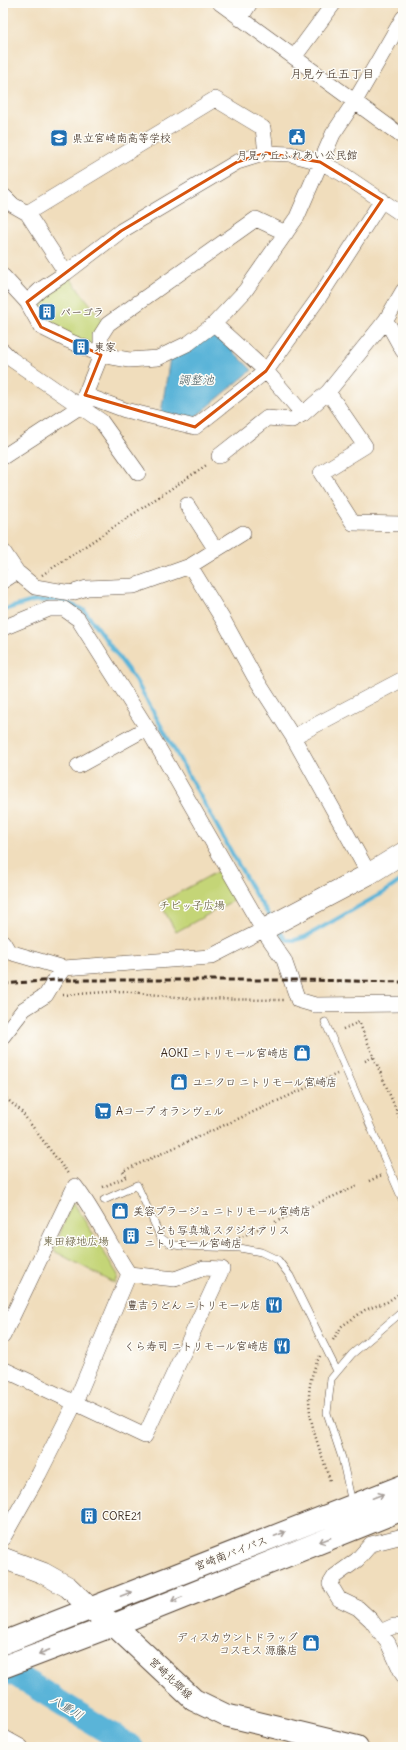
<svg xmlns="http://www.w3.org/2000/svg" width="406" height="1750" viewBox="0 0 406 1750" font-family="Delius,'Klee One',sans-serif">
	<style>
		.green { fill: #c4d577; stroke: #80804a }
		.water { fill: #5ab4d8; stroke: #4a6f7b }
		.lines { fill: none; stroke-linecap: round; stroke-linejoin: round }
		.stream { stroke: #5ab4d8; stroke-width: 4 }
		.river { stroke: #5ab4d8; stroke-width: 24 }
		.lane-casing { stroke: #564536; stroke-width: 8 }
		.street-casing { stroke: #564536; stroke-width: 16 }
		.secondary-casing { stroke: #564536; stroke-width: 22 }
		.primary-casing { stroke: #564536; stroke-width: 24 }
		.highway-casing { stroke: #564536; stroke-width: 24 }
		.path { stroke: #564536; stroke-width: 2.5; stroke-dasharray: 1 3; stroke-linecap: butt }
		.lane { stroke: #fff; stroke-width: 7 }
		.street { stroke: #fff; stroke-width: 15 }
		.secondary { stroke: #fff; stroke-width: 21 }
		.primary { stroke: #fff; stroke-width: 22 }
		.highway { stroke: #fff; stroke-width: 22 }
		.rail { stroke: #3b2a1e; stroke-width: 3; stroke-dasharray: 6 3; stroke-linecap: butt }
		.oneway { stroke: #a79f9a }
		.marked { fill: none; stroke: #d7540e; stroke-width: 3; stroke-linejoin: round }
		.labels { text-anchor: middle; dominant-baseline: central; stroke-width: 3; stroke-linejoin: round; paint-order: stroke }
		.poi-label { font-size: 11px; fill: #3b2a1e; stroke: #fdfcf7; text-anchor: start }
		.park-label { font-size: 11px; fill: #5d5534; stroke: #fdfcf7 }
		.street-label { font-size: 11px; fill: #3b2a1e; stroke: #fdfcf7 }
		.neighbourhood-label { font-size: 12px; fill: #3b2a1e; stroke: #fdfcf7 }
		.water-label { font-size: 12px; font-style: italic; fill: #465a5f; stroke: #fdfcf7 }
	</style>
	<rect width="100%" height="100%" fill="#fdfcf7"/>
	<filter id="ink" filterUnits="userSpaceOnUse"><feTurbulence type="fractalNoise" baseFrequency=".025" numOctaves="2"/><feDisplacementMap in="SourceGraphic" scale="8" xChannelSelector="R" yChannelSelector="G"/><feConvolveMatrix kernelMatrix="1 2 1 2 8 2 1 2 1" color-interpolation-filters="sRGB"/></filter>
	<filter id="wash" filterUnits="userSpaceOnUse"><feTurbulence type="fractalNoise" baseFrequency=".012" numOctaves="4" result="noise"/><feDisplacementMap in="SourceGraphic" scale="16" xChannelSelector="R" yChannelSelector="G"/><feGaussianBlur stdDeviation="0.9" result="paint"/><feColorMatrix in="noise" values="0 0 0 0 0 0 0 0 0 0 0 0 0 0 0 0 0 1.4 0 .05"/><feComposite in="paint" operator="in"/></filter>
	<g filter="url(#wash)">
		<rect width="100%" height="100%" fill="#f0ddbc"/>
		<path class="green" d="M 69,277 L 104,322 L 99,329 L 91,350 L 40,321 L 31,306 Z
			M 218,871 L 234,900 L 176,932 L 160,903 Z
			M 72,1200 L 118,1275 L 116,1284 L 54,1251 Z"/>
		<path class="water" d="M 214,332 L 252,370 L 193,419 L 161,413 L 170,358 Z"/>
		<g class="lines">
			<path class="stream" d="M 3,610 L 33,601 L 61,600 L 84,610 L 136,681 L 256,896 L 271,918
				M 278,929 L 286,940 L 295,940 L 305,937 L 386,891 L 403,879"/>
			<path class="river" d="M 3,1667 L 132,1747"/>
		</g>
	</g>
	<g filter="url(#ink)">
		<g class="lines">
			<defs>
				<path id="lane" d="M 325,1022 L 403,1201
					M 104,1200 L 137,1185 L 161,1238 L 170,1244 L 181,1246 L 240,1248 L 261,1252 L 278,1260 L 290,1276 L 337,1371
					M 352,1503 L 342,1458 L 327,1413 L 331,1379 L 352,1354 L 403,1311"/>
				<path id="street" d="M 220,3 L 403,137
					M 240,19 L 250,3
					M 295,56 L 334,3
					M 3,197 L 4,196 L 13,205 L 27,213 L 215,99 L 263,128 L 266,153
					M 27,213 L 66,273
					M 286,233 L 256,219 L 108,324 L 101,335 L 101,355 L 85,395 L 125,410 L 195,427 L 266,371 L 320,296 L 382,200
					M 3,276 L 27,302 L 41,327 L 67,340 L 101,355 L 129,360 L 158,358 L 189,343 L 214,324 L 245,291 L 297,217 L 333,134 L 355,101 L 403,18
					M 27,302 L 40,290 L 66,273 L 121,231 L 237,162 L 266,153 L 290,154 L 320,162 L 341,173 L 403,215
					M 386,320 L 403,351
					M 214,324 L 266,371 L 303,414
					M 3,351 L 11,359 L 101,421 L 138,473
					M 328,392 L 365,446 L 321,473 L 353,523 L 403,524
					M 219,456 L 267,418 L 292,420 L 303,414 L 328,392 L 386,320 L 403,291
					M 3,457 L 81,406
					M 187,505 L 216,550
					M 3,551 L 17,572 L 35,587 L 71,593 L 87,588 L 134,586 L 190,566 L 243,533
					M 190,566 L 225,623 L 254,676 L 293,737 L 369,874
					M 3,581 L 17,572
					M 3,628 L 49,609 L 64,609 L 78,619 L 147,728 L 263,930 L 284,960 L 298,1000 L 315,1005 L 403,1004
					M 293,737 L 403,679
					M 78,766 L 147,728
					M 3,942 L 9,952 L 64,968 L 210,957 L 263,930
					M 3,1036 L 24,1009 L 46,995 L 55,980 L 64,968
					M 3,1336 L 75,1186 C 96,1213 110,1246 129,1274 L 75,1403 L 39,1474 L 3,1538
					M 3,1369 L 145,1436 L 222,1269 L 204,1268 L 175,1279 L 129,1274
					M 403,1536 L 371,1544 L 357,1560 L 335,1576 L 330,1584 L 339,1599 L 358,1608 L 371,1620 L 388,1643 L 403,1675
					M 380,1632 L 394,1626 L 403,1627
					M 3,1737 L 21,1747"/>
				<path id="secondary" d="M 263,930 L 369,874 L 403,853
					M 3,1558 L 43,1573 L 68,1587 L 90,1608"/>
				<path id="primary" d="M 90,1608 L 114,1625 L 194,1700 L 225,1715 L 357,1747"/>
				<path id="highway" d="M 3,1643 L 403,1486
					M 3,1667 L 114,1625 L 403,1509"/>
			</defs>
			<use href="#lane" class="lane-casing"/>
			<use href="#street" class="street-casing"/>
			<use href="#secondary" class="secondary-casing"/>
			<use href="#primary" class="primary-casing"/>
			<use href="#highway" class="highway-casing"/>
			<path class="path" d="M 42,575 L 208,464
				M 63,995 L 122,991 L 195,999 L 283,1000
				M 343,1029 L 359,1022 L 403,1126
				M 365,1061 L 374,1057
				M 3,1096 L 20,1110 L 69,1175
				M 126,1176 L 123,1171 L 337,1074
				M 369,1181 L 382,1175
				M 103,1187 L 126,1177
				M 400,1209 L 403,1217
				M 275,1222 L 357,1186
				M 239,1238 L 266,1225
				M 333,1340 L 342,1326 L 365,1310 L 387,1302 L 403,1291
				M 320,1356 C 296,1400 317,1438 330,1481"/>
			<use href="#lane" class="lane"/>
			<use href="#street" class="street"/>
			<use href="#secondary" class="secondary"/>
			<use href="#primary" class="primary"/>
			<use href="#highway" class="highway"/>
			<path class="rail" d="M 3,984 L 55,980 L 301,980 L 403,982"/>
		</g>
		<defs><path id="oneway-shaft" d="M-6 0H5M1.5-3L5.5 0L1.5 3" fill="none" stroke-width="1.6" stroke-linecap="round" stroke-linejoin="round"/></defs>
		<g class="oneway">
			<use href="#oneway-shaft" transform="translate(378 1496) rotate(-21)"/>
			<use href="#oneway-shaft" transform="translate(280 1534) rotate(-21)"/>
			<use href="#oneway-shaft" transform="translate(325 1540) rotate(159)"/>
			<use href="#oneway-shaft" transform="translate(126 1594) rotate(-21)"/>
			<use href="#oneway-shaft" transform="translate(177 1599) rotate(158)"/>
			<use href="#oneway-shaft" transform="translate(44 1652) rotate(159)"/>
		</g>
	</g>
	<path class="marked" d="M 266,153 L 320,162 L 382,200 L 266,371 L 195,427 L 85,395 L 101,355 L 41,327 L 27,302 L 121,231 L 237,162 Z"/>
	<defs>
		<symbol id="civic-square" viewBox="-11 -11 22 22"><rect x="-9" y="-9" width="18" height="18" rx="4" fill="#1f6fb2" stroke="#fdfcf7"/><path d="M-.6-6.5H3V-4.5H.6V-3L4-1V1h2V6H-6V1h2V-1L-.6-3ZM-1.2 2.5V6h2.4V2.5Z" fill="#fff"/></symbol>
		<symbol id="school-square" viewBox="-11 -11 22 22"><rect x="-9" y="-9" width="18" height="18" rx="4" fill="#1f6fb2" stroke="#fdfcf7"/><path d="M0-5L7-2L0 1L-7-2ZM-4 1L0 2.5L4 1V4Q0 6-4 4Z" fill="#fff"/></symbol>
		<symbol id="building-square" viewBox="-11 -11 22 22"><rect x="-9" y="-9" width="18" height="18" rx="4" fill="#1f6fb2" stroke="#fdfcf7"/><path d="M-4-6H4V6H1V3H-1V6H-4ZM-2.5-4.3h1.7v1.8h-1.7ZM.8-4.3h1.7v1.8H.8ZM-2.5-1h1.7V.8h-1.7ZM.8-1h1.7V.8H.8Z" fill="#fff"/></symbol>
		<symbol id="shop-square" viewBox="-11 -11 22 22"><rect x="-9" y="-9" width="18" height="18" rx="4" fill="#1f6fb2" stroke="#fdfcf7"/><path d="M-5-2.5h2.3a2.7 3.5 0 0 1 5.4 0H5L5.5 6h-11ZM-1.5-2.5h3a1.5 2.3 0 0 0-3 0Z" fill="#fff"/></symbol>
		<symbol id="supermarket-square" viewBox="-11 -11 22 22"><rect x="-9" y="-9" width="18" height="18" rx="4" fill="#1f6fb2" stroke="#fdfcf7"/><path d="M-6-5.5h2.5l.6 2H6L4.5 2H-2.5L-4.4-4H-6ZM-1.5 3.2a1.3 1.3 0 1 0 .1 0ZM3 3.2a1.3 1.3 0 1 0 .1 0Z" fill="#fff"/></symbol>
		<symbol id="restaurant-square" viewBox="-11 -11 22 22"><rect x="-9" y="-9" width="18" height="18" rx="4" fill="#1f6fb2" stroke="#fdfcf7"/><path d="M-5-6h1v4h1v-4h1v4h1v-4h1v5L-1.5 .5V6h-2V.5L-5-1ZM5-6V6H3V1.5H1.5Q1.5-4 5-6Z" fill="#fff"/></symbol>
	</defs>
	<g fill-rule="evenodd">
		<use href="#civic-square" x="287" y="127" width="20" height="20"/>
		<use href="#school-square" x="49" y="128" width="20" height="20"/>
		<use href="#building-square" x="37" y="302" width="20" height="20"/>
		<use href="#building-square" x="71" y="337" width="20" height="20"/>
		<use href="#shop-square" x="292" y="1043" width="20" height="20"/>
		<use href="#shop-square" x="169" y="1072" width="20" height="20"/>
		<use href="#supermarket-square" x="93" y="1101" width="20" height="20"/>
		<use href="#shop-square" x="110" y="1201" width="20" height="20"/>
		<use href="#building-square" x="121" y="1226" width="20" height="20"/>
		<use href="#restaurant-square" x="264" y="1295" width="20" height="20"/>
		<use href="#restaurant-square" x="272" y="1336" width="20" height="20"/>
		<use href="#building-square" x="79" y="1506" width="20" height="20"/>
		<use href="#shop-square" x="301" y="1633" width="20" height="20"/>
	</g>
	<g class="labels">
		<g class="poi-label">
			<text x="72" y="138">県立宮崎南高等学校</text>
			<text x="297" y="155" text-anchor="middle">月見ヶ丘ふれあい公民館</text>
			<text x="60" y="312">パーゴラ</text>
			<text x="94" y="347">東家</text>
			<text x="289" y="1053" text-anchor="end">AOKI ニトリモール宮崎店</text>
			<text x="192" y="1082">ユニクロ ニトリモール宮崎店</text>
			<text x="116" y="1111">Aコープ オランヴェル</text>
			<text x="133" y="1211">美容プラージュ ニトリモール宮崎店</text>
			<text x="144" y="1230">こども写真城 スタジオアリス<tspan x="144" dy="13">ニトリモール宮崎店</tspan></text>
			<text x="261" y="1305" text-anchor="end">豊吉うどん ニトリモール店</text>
			<text x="269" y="1346" text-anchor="end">くら寿司 ニトリモール宮崎店</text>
			<text x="102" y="1516">CORE21</text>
			<text x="298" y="1637" text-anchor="end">ディスカウントドラッグ<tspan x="298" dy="13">コスモス 源藤店</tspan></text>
		</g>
		<g class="park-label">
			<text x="192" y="905">チビッ子広場</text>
			<text x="76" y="1241">東田緑地広場</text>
		</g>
		<g class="street-label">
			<text transform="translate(231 1553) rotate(-21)">宮崎南バイパス</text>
			<text transform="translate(171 1678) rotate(43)">宮崎北郷線</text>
		</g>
		<g class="neighbourhood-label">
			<text x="332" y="73">月見ケ丘五丁目</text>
		</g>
		<g class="water-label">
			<text x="196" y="379">調整池</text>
			<text transform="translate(67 1707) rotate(32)">八重川</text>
		</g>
	</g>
	<rect width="406" height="1750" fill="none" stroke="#fdfcf7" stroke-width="16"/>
</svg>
